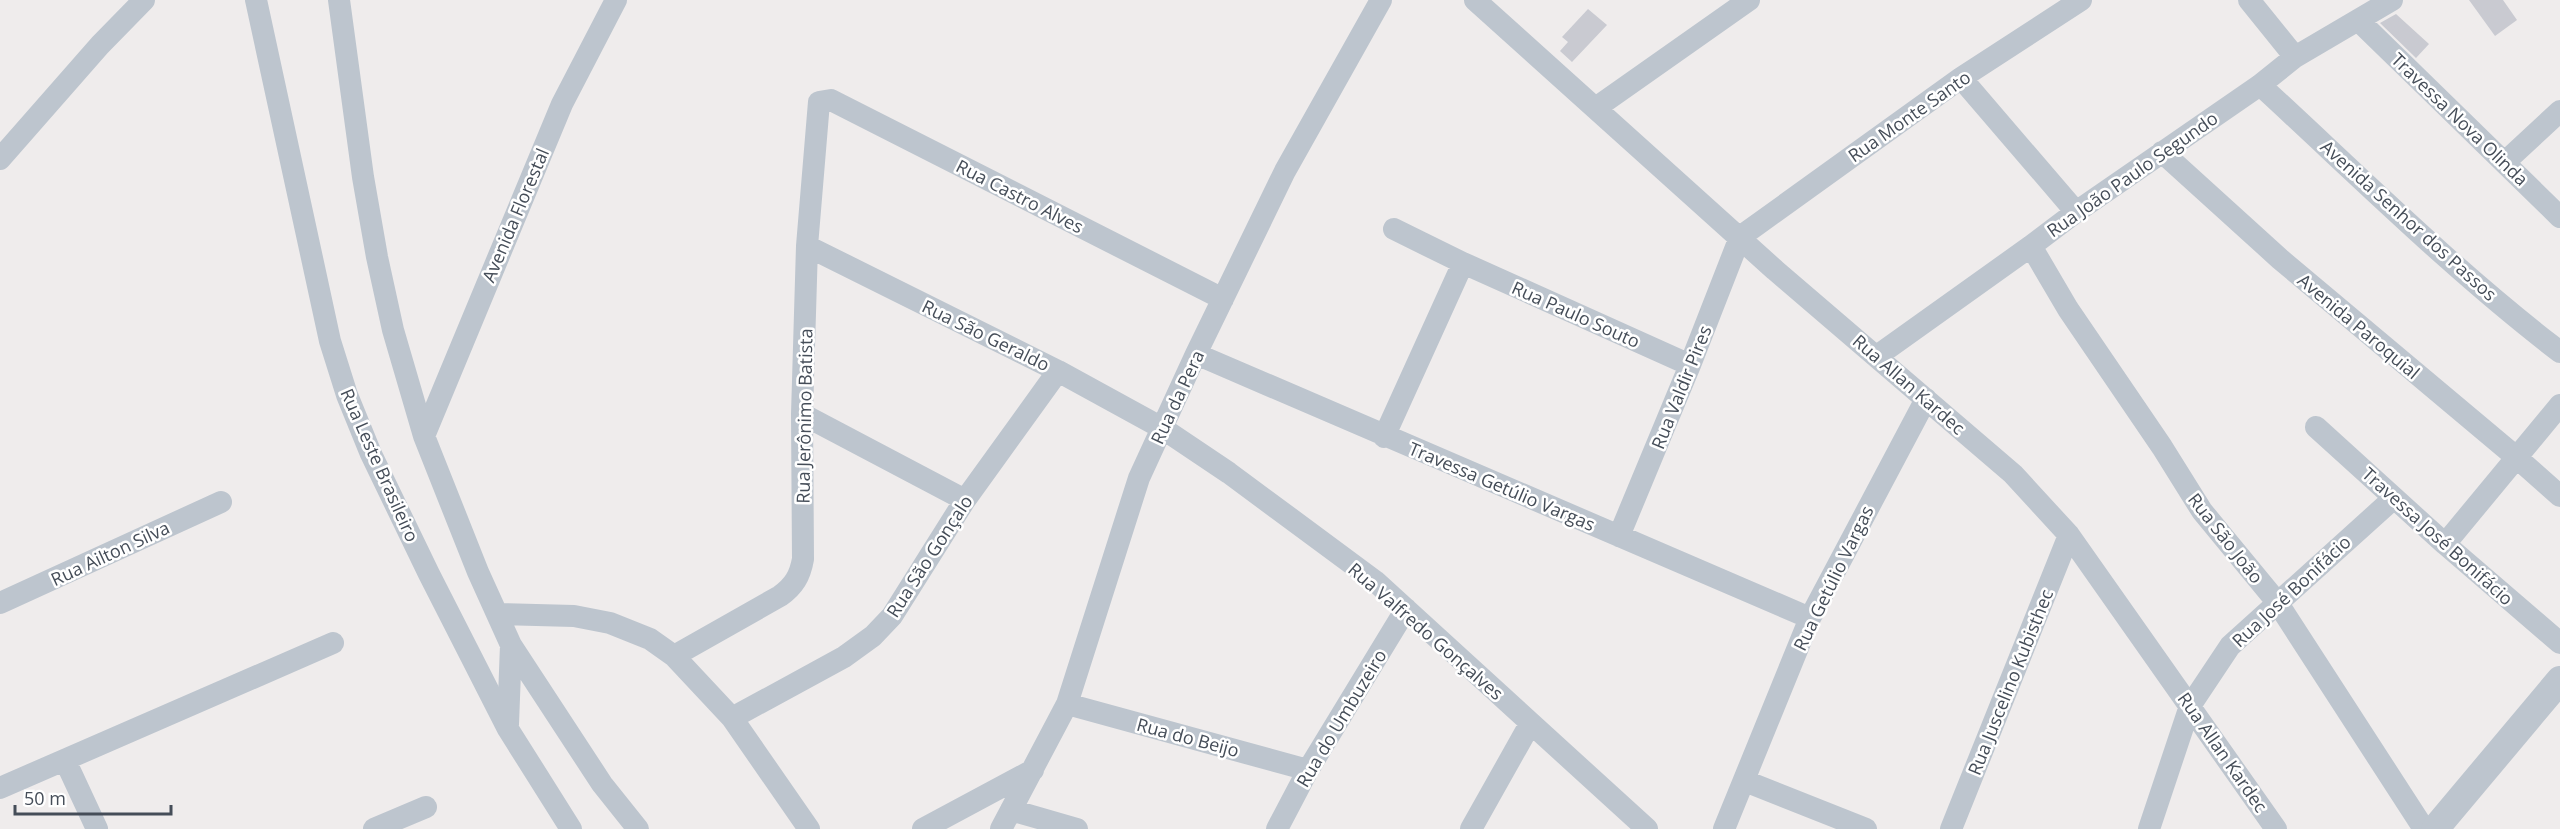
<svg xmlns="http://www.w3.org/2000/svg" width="2560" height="829" viewBox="0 0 2560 829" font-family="'Open Sans',sans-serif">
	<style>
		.building { fill: #c9cad1 }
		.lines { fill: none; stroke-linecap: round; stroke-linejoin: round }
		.minor { stroke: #bdc5ce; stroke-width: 22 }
		.tertiary { stroke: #bdc5ce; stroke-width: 28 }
		.labels { text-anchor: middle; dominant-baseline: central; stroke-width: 5; stroke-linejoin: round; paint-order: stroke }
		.street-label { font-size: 18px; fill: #454d58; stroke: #fff }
	</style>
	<rect width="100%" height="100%" fill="#efecec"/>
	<path class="building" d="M 2469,0 L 2503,0 L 2517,20 L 2495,36 Z
		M 1588,9 L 1607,25 L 1572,62 L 1560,51 L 1568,42 L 1562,37 Z
		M 2396,14 L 2429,44 L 2416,58 L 2380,23 Z"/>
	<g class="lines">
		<path class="minor" d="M 256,0 L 330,341 L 347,395 L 371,454 L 429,574 L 508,729 L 571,829
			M 339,0 L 363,177 L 377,257 L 393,330 L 424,436 L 478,572 L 511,645 L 602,784 L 638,829
			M 1475,0 L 1775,270 L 2013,474 L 2069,535 L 2276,829
			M 2249,0 L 2295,57
			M 2359,21 L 2560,217
			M 1961,78 L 2076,212
			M 2260,85 C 2358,175 2454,271 2560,352
			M 1597,107 L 1749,0
			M 2162,152 L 2280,259 L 2516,457 L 2560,496
			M 0,159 L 100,45 L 144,0
			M 2505,162 L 2560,111
			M 1394,229 L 1463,263 L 1690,365
			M 807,246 L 1058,371 L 1162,428 L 1229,473 L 1375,581 L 1647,829
			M 2031,246 L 2068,309 L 2162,447 L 2202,511 L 2277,602 L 2424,829
			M 1196,354 L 1810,618
			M 1877,356 L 2031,246 L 2076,212 L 2260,85 L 2295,57 L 2392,0
			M 802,414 L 965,500
			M 2316,427 L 2445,544 L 2560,643
			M 424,436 L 562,104 L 616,0
			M 1384,437 L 1463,263
			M 1619,536 L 1690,365 L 1740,237 L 1961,78 L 2081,0
			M 2445,544 L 2560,405
			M 0,603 L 221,502
			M 498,614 L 574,616 L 610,623 L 650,639 L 674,656 L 732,718 L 809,829
			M 674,656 L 780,596 C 794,586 800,576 803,559 L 802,414 L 807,246 L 819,102 L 831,100 L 1223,299
			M 1067,704 L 1308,770
			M 732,718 L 844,657 L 873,636 L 892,616 L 965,500 L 1058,371
			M 508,724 L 511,645
			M 65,760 L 97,829
			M 1745,781 L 1866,829
			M 0,788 L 333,643
			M 1011,810 L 1077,829
			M 374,829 L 426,807
			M 923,829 L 1033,770
			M 1001,829 L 1067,704 L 1139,478 L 1196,354 L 1285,171 L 1381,0
			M 1277,829 L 1308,770 L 1406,609
			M 1471,829 L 1530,724
			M 1724,829 L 1810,618 L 1926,399
			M 1951,829 L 2069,535
			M 2149,829 L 2190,706 L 2230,646 L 2394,498"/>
		<path class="tertiary" d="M 2435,829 L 2560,680"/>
	</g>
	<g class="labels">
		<g class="street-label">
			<text transform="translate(1909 116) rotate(-35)">Rua Monte Santo</text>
			<text transform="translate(2460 119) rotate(44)">Travessa Nova Olinda</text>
			<text transform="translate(2132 174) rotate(-35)">Rua João Paulo Segundo</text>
			<text transform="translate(1020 196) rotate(27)">Rua Castro Alves</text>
			<text transform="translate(515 215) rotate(-67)">Avenida Florestal</text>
			<text transform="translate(2409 220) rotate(42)">Avenida Senhor dos Passos</text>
			<text transform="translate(1576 314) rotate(24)">Rua Paulo Souto</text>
			<text transform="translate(2359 326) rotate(40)">Avenida Paroquial</text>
			<text transform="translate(986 335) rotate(26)">Rua São Geraldo</text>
			<text transform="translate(1909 384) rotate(41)">Rua Allan Kardec</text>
			<text transform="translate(1681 387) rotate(-68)">Rua Valdir Pires</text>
			<text transform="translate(1177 397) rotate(-65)">Rua da Pera</text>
			<text transform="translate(804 416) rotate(-89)">Rua Jerônimo Batista</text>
			<text transform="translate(380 465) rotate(66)">Rua Leste Brasileiro</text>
			<text transform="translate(1502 486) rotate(23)">Travessa Getúlio Vargas</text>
			<text transform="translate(2438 536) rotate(42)">Travessa José Bonifácio</text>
			<text transform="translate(2226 538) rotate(52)">Rua São João</text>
			<text transform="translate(110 553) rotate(-25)">Rua Ailton Silva</text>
			<text transform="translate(929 556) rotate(-57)">Rua São Gonçalo</text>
			<text transform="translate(1833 578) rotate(-64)">Rua Getúlio Vargas</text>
			<text transform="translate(2291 591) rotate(-43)">Rua José Bonifácio</text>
			<text transform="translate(1426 631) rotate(41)">Rua Valfredo Gonçalves</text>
			<text transform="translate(2010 682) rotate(-68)">Rua Juscelino Kubisthec</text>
			<text transform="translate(1341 718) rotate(-59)">Rua do Umbuzeiro</text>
			<text transform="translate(1188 737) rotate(15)">Rua do Beijo</text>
			<text transform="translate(2223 752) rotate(55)">Rua Allan Kardec</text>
		</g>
	</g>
	<path d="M15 805v9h156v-9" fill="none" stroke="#454d58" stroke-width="3"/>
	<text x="24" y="805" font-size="18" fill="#454d58" stroke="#ffffff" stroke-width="4.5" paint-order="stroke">50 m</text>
</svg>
